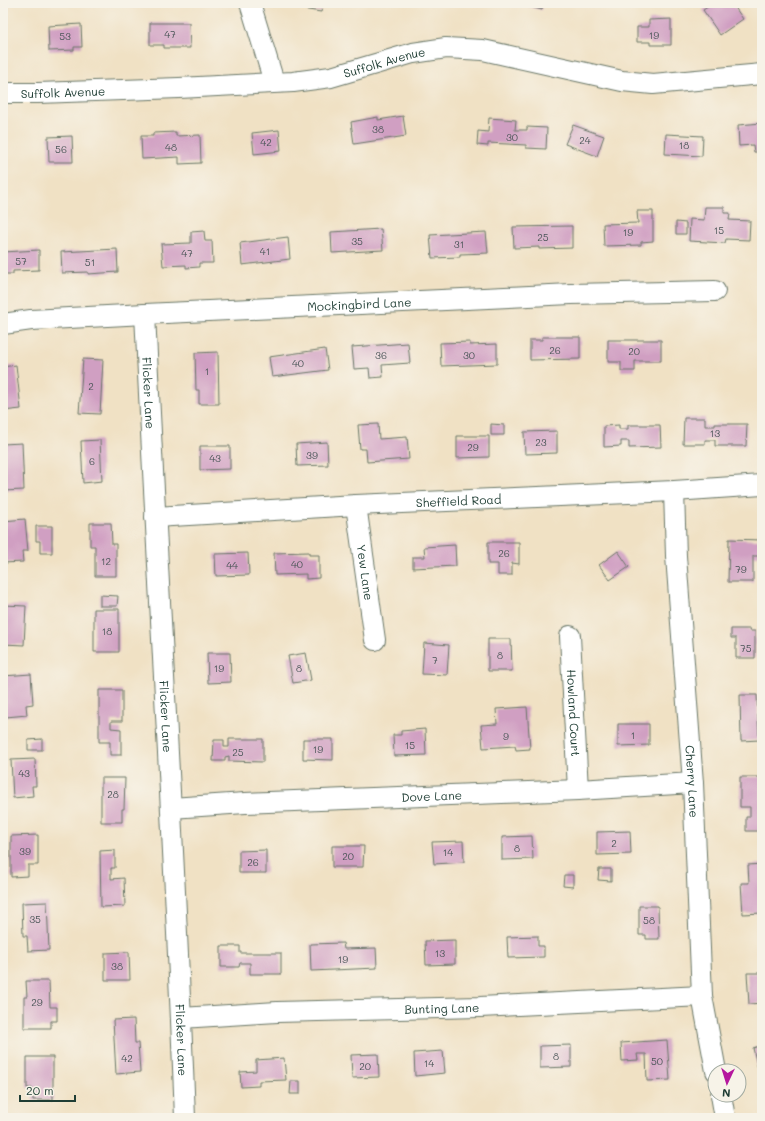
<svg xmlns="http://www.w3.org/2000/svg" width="765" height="1121" viewBox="0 0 765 1121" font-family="Mali,sans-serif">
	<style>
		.building { fill: #d09fc2 }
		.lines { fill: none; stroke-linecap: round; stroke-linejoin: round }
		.street-casing { stroke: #687666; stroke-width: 22 }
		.street { stroke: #fff; stroke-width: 20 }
		.labels { text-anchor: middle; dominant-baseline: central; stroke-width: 3; stroke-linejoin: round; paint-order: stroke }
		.number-label { font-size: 10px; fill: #4b5658 }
		.street-label { font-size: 12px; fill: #1f3d34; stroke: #f7f3e8 }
	</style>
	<rect width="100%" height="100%" fill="#f7f3e8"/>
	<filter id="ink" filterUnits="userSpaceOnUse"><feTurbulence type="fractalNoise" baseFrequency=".025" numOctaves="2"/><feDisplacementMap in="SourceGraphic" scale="8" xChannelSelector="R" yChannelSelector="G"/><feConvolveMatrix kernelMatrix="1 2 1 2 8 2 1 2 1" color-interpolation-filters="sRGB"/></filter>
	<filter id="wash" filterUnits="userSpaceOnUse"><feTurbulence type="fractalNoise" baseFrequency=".012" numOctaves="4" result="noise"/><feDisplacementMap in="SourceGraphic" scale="16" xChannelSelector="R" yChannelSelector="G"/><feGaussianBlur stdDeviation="0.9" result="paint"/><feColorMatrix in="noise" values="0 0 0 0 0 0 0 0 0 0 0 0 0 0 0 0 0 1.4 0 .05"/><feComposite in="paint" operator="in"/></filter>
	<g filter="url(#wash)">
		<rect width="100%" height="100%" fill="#f0e1c4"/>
		<g id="blocks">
			<path class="building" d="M 303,3 L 323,3 L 321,12 L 302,9 Z
				M 515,3 L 543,3 L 542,10 Z
				M 714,3 L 732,3 L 743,19 L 720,35 L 703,10 Z
				M 671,19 L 671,45 L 650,45 L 650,42 L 637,42 L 637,27 L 649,27 L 649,20 Z
				M 150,23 L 189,23 L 190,48 L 164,48 L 164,45 L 150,45 Z
				M 81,24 L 82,47 L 74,47 L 74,50 L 49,51 L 48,26 Z
				M 403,116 L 406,136 L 354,144 L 351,122 L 378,117 L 378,120 Z
				M 489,118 L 516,120 L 515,130 L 527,130 L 527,127 L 547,128 L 546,149 L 526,148 L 526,145 L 488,143 L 488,146 L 477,145 L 478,131 L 488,132 Z
				M 762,123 L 762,152 L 754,152 L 753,145 L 739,146 L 738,125 Z
				M 573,125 L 604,136 L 597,156 L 565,144 Z
				M 279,130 L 281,151 L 254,154 L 252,133 Z
				M 176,132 L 176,136 L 200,135 L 201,163 L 179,164 L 179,157 L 142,159 L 141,136 L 153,136 L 153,133 Z
				M 666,134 L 703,136 L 702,156 L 665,154 Z
				M 72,136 L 73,162 L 49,162 L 48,137 Z
				M 705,207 L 724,207 L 724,213 L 730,213 L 729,220 L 750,221 L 749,240 L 726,239 L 725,243 L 689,241 L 690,219 L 704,220 Z
				M 637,211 L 653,211 L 653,241 L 641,242 L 641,245 L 604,246 L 603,224 L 638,223 Z
				M 676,222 L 686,223 L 686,234 L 676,234 Z
				M 572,226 L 572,248 L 539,249 L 539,247 L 514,248 L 513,227 Z
				M 381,229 L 383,250 L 332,253 L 331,232 Z
				M 204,231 L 205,241 L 212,241 L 213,263 L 199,263 L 199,267 L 186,268 L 186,265 L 163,266 L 161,244 L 191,243 L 191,232 Z
				M 486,232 L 488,253 L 460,254 L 460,257 L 432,258 L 430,235 Z
				M 288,237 L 290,259 L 242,265 L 240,243 Z
				M 117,249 L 118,272 L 88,274 L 88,272 L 62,273 L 61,252 Z
				M 39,250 L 39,270 L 13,271 L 13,274 L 3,274 L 3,252 Z
				M 542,337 L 580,337 L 580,359 L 530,360 L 530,340 L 542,340 Z
				M 608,340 L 661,340 L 661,361 L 635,361 L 635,371 L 621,371 L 621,362 L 608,362 Z
				M 470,342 L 470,345 L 497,344 L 497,364 L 441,366 L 440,343 Z
				M 408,343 L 410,363 L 382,365 L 383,377 L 370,378 L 369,368 L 354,369 L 352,347 Z
				M 325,349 L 328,370 L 272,377 L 269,357 Z
				M 218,352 L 219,404 L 199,404 L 199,390 L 196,390 L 195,353 Z
				M 83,359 L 103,360 L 100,414 L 79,413 Z
				M 16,365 L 21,409 L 3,411 L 3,367 Z
				M 684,418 L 705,418 L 705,426 L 715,426 L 715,424 L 747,424 L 746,446 L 715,446 L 715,440 L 705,440 L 705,444 L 683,444 Z
				M 378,424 L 379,439 L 407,437 L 409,459 L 367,462 L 366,449 L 360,449 L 358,425 Z
				M 491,424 L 504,425 L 504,435 L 491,435 Z
				M 619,425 L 619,429 L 628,429 L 628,425 L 660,425 L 661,447 L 629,448 L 629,441 L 621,441 L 621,446 L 604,447 L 604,426 Z
				M 557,431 L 557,453 L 525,454 L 524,432 Z
				M 457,436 L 489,436 L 489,457 L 457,458 Z
				M 100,440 L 102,481 L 83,483 L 81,441 Z
				M 327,442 L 328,465 L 297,466 L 296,444 Z
				M 22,443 L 24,490 L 3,491 L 3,444 Z
				M 200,446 L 230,446 L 230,469 L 200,470 Z
				M 25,519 L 28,551 L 22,551 L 23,562 L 3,563 L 3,521 Z
				M 90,523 L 111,523 L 112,544 L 116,544 L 116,576 L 95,576 L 95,546 L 90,546 Z
				M 36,526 L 52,526 L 52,553 L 40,553 L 40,541 L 36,541 Z
				M 729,539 L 761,540 L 761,556 L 753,556 L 753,582 L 728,582 Z
				M 488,542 L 519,542 L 519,564 L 512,563 L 512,575 L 498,575 L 498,564 L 488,564 Z
				M 455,545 L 456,566 L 413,568 L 413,557 L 425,557 L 424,547 Z
				M 618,551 L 629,567 L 610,580 L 599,565 Z
				M 309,552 L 309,555 L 319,555 L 319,578 L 306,579 L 306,574 L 275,575 L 274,553 Z
				M 248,553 L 249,575 L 216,576 L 215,554 Z
				M 100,595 L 118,596 L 117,606 L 100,606 Z
				M 3,605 L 26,606 L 24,645 L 3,644 Z
				M 94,609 L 119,609 L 119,652 L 94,652 Z
				M 731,629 L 750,629 L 749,631 L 755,631 L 755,658 L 736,658 L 736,638 L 731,638 Z
				M 488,639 L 511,639 L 512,671 L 488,671 Z
				M 424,643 L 449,645 L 447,675 L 422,674 Z
				M 207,653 L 230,653 L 231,682 L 208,683 Z
				M 306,653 L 311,680 L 293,683 L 288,656 Z
				M 31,674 L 33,704 L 26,705 L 27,715 L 6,717 L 3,676 Z
				M 99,690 L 122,690 L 122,721 L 111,721 L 111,728 L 121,729 L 121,755 L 110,755 L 110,742 L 99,742 Z
				M 740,695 L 757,695 L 759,740 L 741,741 Z
				M 527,707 L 530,749 L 516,750 L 515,746 L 483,748 L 481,725 L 497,724 L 496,709 Z
				M 618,724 L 649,724 L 649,745 L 618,746 Z
				M 425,729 L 426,755 L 394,756 L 393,735 L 401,735 L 401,731 Z
				M 42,739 L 42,750 L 28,750 L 28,740 Z
				M 229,739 L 263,739 L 263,762 L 229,761 L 229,756 L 225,757 L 225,761 L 213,761 L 214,740 L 224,740 L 224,747 L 229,747 Z
				M 303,739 L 333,739 L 333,760 L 303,759 Z
				M 35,759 L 36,786 L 32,786 L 33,796 L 13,798 L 11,760 Z
				M 740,777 L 762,777 L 761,805 L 762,805 L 762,831 L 746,831 L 746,817 L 750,817 L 750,807 L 740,807 Z
				M 101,778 L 125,778 L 124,809 L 122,809 L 122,822 L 101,822 Z
				M 630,831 L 631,854 L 597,855 L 597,832 Z
				M 38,835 L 38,865 L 28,865 L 28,876 L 11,877 L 11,836 Z
				M 532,836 L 533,859 L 502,860 L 502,837 Z
				M 463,841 L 464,862 L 434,864 L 432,842 Z
				M 332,846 L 364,846 L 363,867 L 332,867 Z
				M 115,850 L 115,868 L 111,868 L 111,879 L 124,878 L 125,906 L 101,907 L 100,851 Z
				M 266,850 L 266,873 L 239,873 L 239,851 Z
				M 762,864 L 762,913 L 743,914 L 741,883 L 749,883 L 748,865 Z
				M 599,869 L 611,869 L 611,881 L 598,880 Z
				M 564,875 L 573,875 L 573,887 L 563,886 Z
				M 47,902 L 49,950 L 28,951 L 27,936 L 23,936 L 22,903 Z
				M 639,906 L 658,906 L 659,939 L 646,939 L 646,935 L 639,935 Z
				M 538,936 L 538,946 L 544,946 L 544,957 L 508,958 L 507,937 Z
				M 455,940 L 455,964 L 426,965 L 425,941 Z
				M 343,943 L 344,949 L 376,948 L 377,968 L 311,971 L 310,944 Z
				M 221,946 L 240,946 L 240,953 L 281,953 L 281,974 L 250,974 L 250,963 L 240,963 L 239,967 L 221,967 Z
				M 129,952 L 130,980 L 105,980 L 105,953 Z
				M 747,973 L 762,973 L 762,1003 L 749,1004 Z
				M 26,981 L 49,981 L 50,1007 L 57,1007 L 57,1021 L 51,1021 L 51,1028 L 24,1028 L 24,997 L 27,997 Z
				M 134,1019 L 135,1043 L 138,1043 L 140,1072 L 116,1074 L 113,1020 Z
				M 667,1040 L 670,1080 L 647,1081 L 646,1054 L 637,1054 L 638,1060 L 622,1061 L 621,1043 Z
				M 571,1045 L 571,1067 L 540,1068 L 540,1046 Z
				M 762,1045 L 762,1077 L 760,1078 L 753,1048 Z
				M 443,1051 L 445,1073 L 415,1076 L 414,1053 Z
				M 378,1054 L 379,1077 L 352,1078 L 351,1055 Z
				M 27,1057 L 53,1057 L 53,1100 L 33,1100 L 32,1088 L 27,1088 Z
				M 284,1058 L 286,1080 L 259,1081 L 259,1086 L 241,1087 L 240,1072 L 256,1071 L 256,1060 Z
				M 291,1081 L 300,1081 L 300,1094 L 290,1094 Z"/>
		</g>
	</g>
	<g filter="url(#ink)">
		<use href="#blocks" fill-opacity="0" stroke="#687666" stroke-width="1"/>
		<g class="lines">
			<defs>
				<g id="street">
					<path d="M 250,3 L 274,82"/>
					<path id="s1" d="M 3,93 L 38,93 L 179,88 L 293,82 L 331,77 L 413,53 L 446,48 L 483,50 L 622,81 L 653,84 L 762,74"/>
					<path id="s2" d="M 145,314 C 158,582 175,850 185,1118"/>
					<path id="s3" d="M 3,324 L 31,320 L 145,314 L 571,294 L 715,291"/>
					<path id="s4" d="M 674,491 L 676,556 L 693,783 L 702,996 L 716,1071"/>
					<path id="s5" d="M 356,505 L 375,640"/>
					<path id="s6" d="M 155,517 L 356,505 L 674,491 L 762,485"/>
					<path id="s7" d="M 570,636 L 578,790"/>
					<path id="s8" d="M 171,808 L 245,803 L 578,790 L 693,783"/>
					<path id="s9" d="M 181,1018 L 277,1012 L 480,1007 L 702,996"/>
					<path d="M 721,1095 L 725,1118"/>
				</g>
			</defs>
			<use href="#street" class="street-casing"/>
			<use href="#street" class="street"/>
		</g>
	</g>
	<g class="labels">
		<g class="number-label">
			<text x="170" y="34">47</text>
			<text x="654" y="35">19</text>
			<text x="65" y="36">53</text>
			<text x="378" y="129">38</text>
			<text x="512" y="137">30</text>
			<text x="585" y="140">24</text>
			<text x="266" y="142">42</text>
			<text x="684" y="145">18</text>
			<text x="171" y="147">48</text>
			<text x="61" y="149">56</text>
			<text x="719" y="230">15</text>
			<text x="628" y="232">19</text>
			<text x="543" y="237">25</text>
			<text x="357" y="241">35</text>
			<text x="459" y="244">31</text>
			<text x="265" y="251">41</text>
			<text x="187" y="253">47</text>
			<text x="21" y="261">57</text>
			<text x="90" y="262">51</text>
			<text x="555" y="350">26</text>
			<text x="634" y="351">20</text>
			<text x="381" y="355">36</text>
			<text x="469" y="355">30</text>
			<text x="298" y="363">40</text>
			<text x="207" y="371">1</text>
			<text x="91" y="386">2</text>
			<text x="715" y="433">13</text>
			<text x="541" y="442">23</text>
			<text x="473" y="447">29</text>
			<text x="312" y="455">39</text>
			<text x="215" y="458">43</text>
			<text x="92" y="461">6</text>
			<text x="504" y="553">26</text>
			<text x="106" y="561">12</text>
			<text x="297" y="564">40</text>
			<text x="232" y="565">44</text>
			<text x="741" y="569">79</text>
			<text x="107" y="631">18</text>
			<text x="746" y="648">75</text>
			<text x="500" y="655">8</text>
			<text x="435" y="660">7</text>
			<text x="219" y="668">19</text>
			<text x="299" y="668">8</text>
			<text x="633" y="735">1</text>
			<text x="506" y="736">9</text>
			<text x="410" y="745">15</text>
			<text x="318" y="749">19</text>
			<text x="238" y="752">25</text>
			<text x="24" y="773">43</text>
			<text x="113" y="794">28</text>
			<text x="614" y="843">2</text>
			<text x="517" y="848">8</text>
			<text x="25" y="851">39</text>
			<text x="448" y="852">14</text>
			<text x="348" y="856">20</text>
			<text x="253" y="862">26</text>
			<text x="35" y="919">35</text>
			<text x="649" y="920">58</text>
			<text x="440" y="953">13</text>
			<text x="343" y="959">19</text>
			<text x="117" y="966">38</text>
			<text x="37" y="1002">29</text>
			<text x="556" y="1056">8</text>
			<text x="127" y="1058">42</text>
			<text x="657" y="1061">50</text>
			<text x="429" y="1063">14</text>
			<text x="365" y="1066">20</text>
		</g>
		<g class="street-label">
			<text stroke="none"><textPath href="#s1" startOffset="384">Suffolk Avenue</textPath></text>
			<text stroke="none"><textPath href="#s1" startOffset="60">Suffolk Avenue</textPath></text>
			<text stroke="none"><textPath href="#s3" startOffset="357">Mockingbird Lane</textPath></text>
			<text stroke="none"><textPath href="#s2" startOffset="79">Flicker Lane</textPath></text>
			<text stroke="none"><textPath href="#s6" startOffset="304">Sheffield Road</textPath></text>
			<text stroke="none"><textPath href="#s5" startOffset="68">Yew Lane</textPath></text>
			<text stroke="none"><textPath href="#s7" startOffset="77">Howland Court</textPath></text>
			<text stroke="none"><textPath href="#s2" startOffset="403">Flicker Lane</textPath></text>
			<text stroke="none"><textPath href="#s4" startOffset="291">Cherry Lane</textPath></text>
			<text stroke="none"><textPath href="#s8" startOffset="261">Dove Lane</textPath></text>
			<text stroke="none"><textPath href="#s9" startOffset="261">Bunting Lane</textPath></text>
			<text stroke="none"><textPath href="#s2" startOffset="727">Flicker Lane</textPath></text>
		</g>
	</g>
	<rect width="765" height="1121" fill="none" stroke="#f7f3e8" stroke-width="16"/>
	<g transform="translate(727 1083) rotate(184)"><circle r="19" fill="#f7f3e8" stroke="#a1aaa0"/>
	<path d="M0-3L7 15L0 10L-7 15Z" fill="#b5179e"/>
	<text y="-6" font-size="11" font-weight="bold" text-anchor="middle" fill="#1f3d34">N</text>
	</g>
	<path d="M20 1095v6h55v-6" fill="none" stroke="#1f3d34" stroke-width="2"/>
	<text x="26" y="1095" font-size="12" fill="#1f3d34" stroke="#f7f3e8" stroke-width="3" paint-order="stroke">20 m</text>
</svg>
